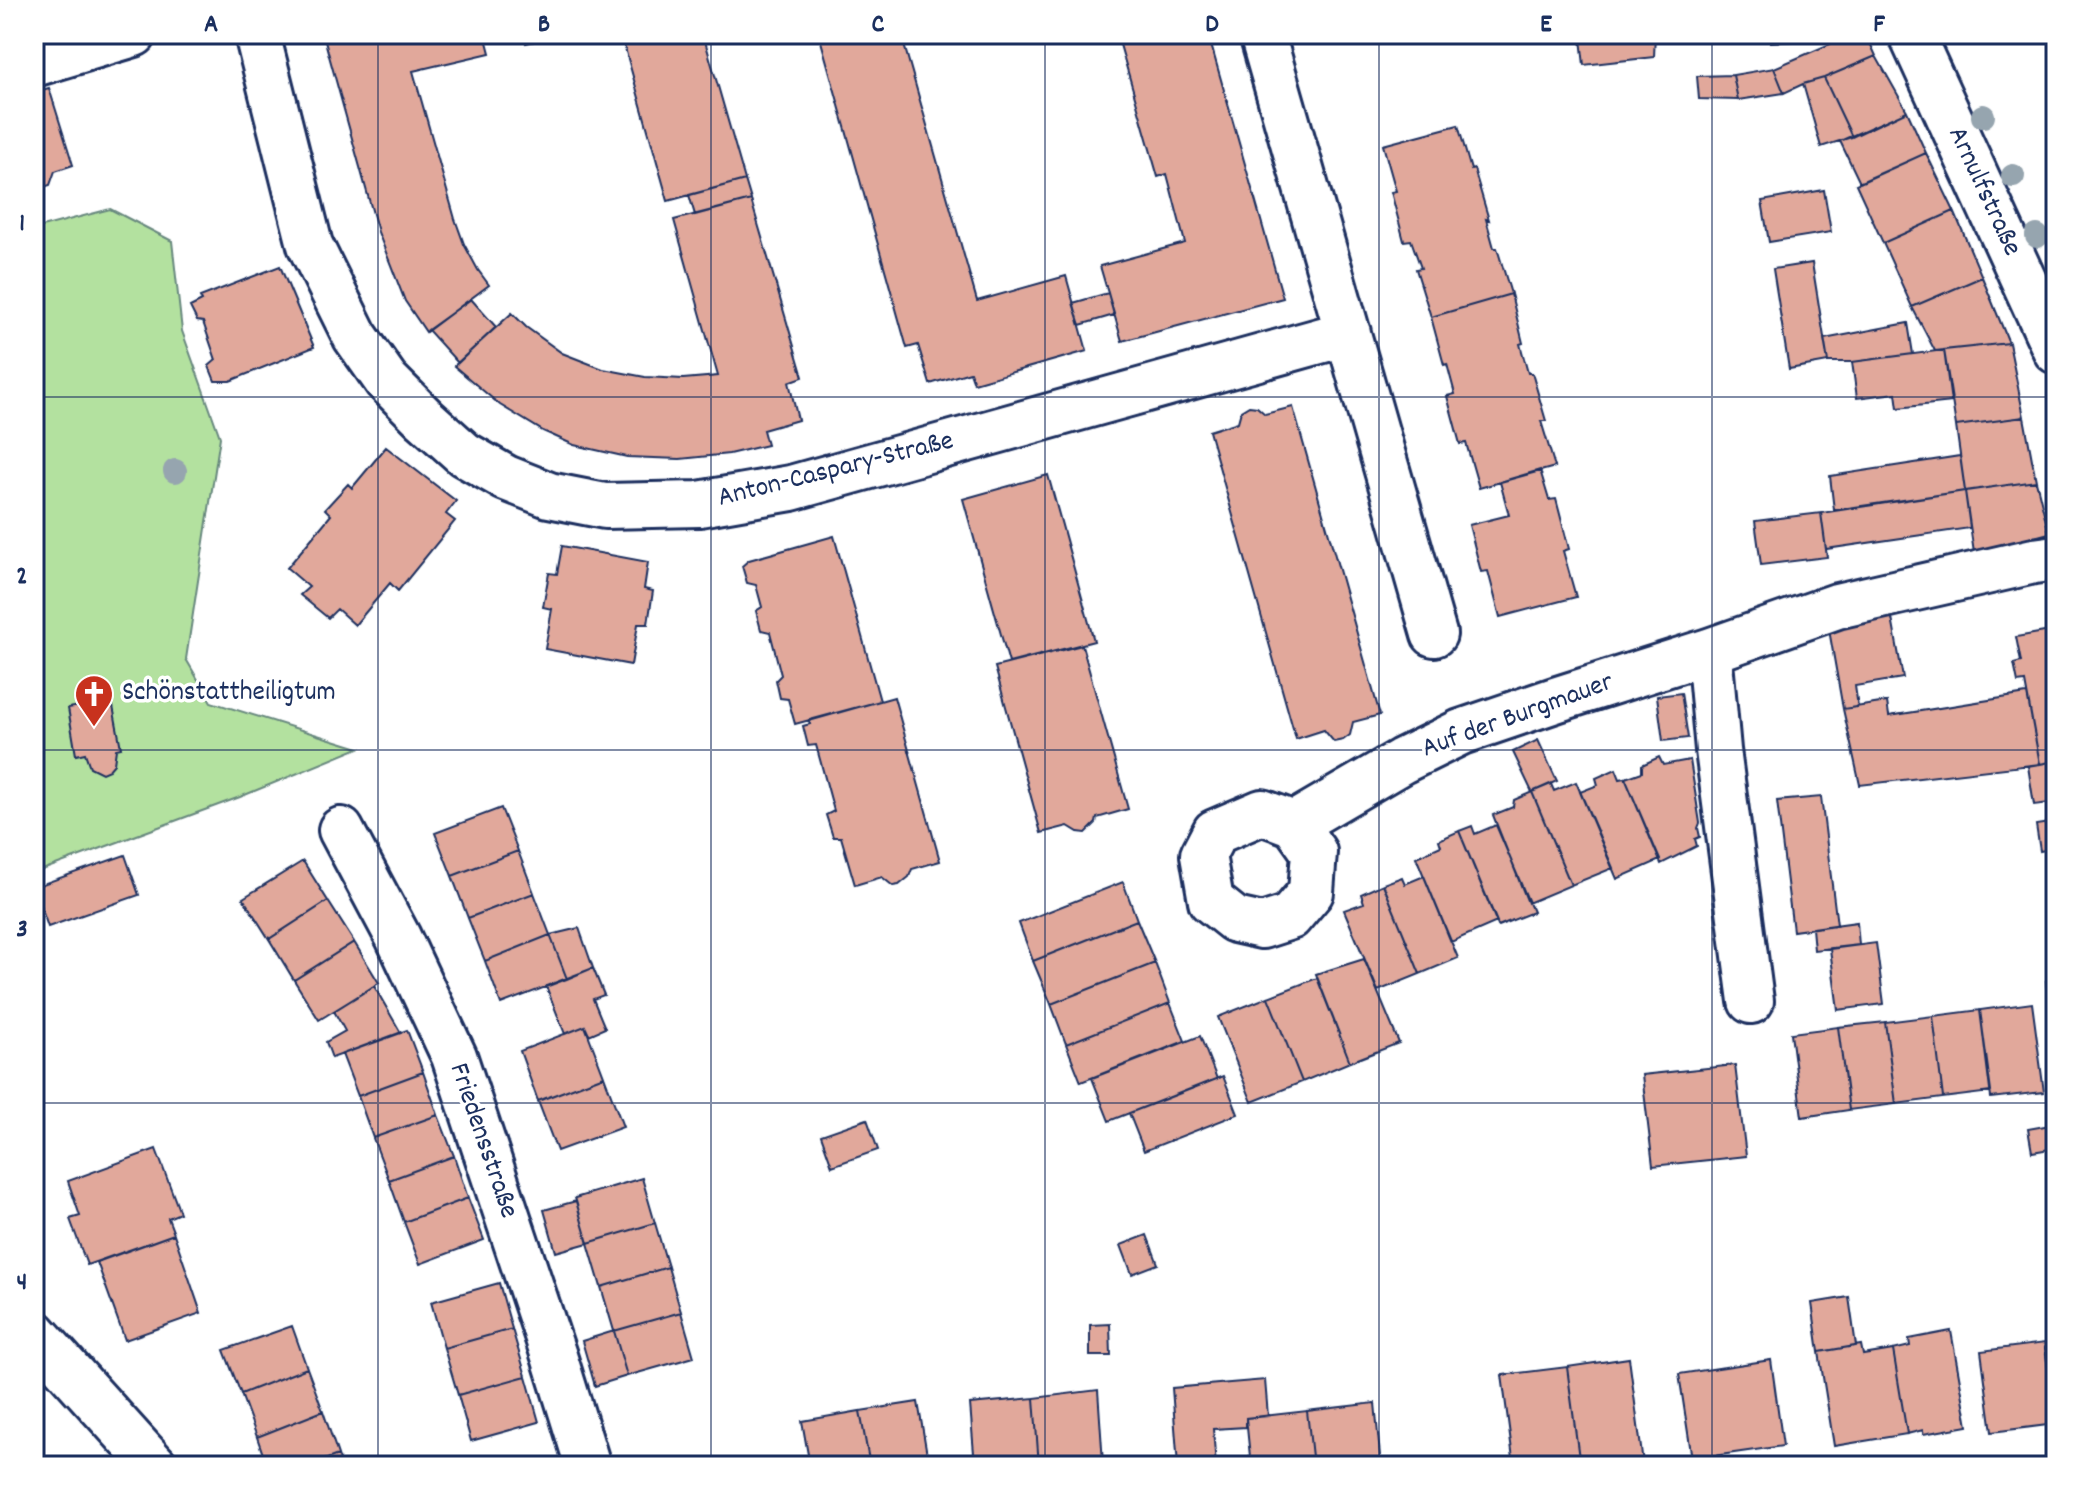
<svg xmlns="http://www.w3.org/2000/svg" width="2090" height="1500" viewBox="0 0 2090 1500" font-family="Dekko,sans-serif">
	<style>
		.green { fill: #b3e19f; stroke: #67887e; stroke-width: 2 }
		.building { fill: #e1a89b; stroke: #1b2f5e; stroke-width: 2 }
		.lines { fill: none; stroke-linecap: round; stroke-linejoin: round }
		.street-casing { stroke: #1b2f5e; stroke-width: 50 }
		.street { stroke: #fff; stroke-width: 44 }
		.tree { fill: #96a5af }
		.grid { fill: none; stroke: #1b2f5e; stroke-width: 2; stroke-opacity: 0.55 }
		.labels { text-anchor: middle; dominant-baseline: central; stroke-width: 7; stroke-linejoin: round; paint-order: stroke }
		.street-label { font-size: 28px; fill: #1b2f5e; stroke: #fff }
		.poi-label { font-size: 28px; fill: #1b2f5e; stroke: #fff; text-anchor: start }
		.neatline { fill: none; stroke: #1b2f5e; stroke-width: 3 }
		.grid-label { font-size: 26px; text-anchor: middle; font-weight: bold; fill: #1b2f5e }
	</style>
	<rect width="100%" height="100%" fill="#fff"/>
	<filter id="ink" filterUnits="userSpaceOnUse"><feTurbulence type="fractalNoise" baseFrequency=".0125" numOctaves="2"/><feDisplacementMap in="SourceGraphic" scale="16" xChannelSelector="R" yChannelSelector="G"/><feConvolveMatrix kernelMatrix="1 2 1 2 8 2 1 2 1" color-interpolation-filters="sRGB"/></filter>
	<g filter="url(#ink)">
		<path class="green" d="M 110,209 L 172,241 L 182,331 L 220,437 L 186,659 L 211,702 L 359,748 L 240,797 L 34,873 L 34,229 Z"/>
		<path class="building" d="M 323,34 L 485,34 L 490,53 L 413,71 L 455,219 L 464,244 L 478,270 L 489,285 L 426,332 L 405,301 L 378,232 Z
			M 523,34 L 563,34 L 526,43 Z
			M 621,34 L 703,34 L 745,180 L 668,201 Z
			M 819,34 L 901,34 L 977,301 L 1066,276 L 1087,351 L 974,383 L 970,372 L 930,384 L 918,345 L 907,348 Z
			M 1117,34 L 1208,34 L 1283,298 L 1122,341 L 1100,266 L 1185,243 L 1167,174 L 1158,177 Z
			M 1633,34 L 1655,34 L 1654,57 L 1584,65 L 1581,39 Z
			M 1771,34 L 1836,34 L 1819,40 L 1771,42 Z
			M 1836,34 L 1848,34 L 1849,41 L 1861,34 L 1866,34 L 1876,56 L 1824,78 L 1803,84 L 1784,93 L 1774,68 L 1830,44 L 1826,37 Z
			M 1876,56 L 1907,111 L 1852,137 L 1824,78 Z
			M 1774,68 L 1784,93 L 1738,100 L 1733,75 Z
			M 1733,75 L 1738,100 L 1699,99 L 1697,76 Z
			M 1824,78 L 1852,137 L 1821,147 L 1803,84 Z
			M 49,88 L 73,165 L 55,171 L 50,185 L 34,190 L 34,92 Z
			M 1907,111 L 1926,153 L 1860,183 L 1840,141 Z
			M 1458,125 L 1471,170 L 1474,169 L 1489,220 L 1486,219 L 1494,248 L 1497,248 L 1511,294 L 1431,317 L 1416,269 L 1421,268 L 1411,240 L 1404,241 L 1391,192 L 1396,191 L 1383,145 Z
			M 1926,153 L 1954,211 L 1883,243 L 1856,184 Z
			M 745,180 L 751,200 L 695,215 L 689,195 Z
			M 1824,190 L 1831,232 L 1769,242 L 1762,201 Z
			M 751,200 L 803,377 L 789,382 L 798,420 L 763,430 L 767,445 L 729,454 L 680,459 L 627,457 L 574,445 L 543,431 L 500,405 L 454,366 L 512,313 L 526,327 L 562,353 L 603,369 L 645,377 L 683,379 L 718,376 L 674,220 Z
			M 1954,211 L 1982,277 L 1912,307 L 1883,243 Z
			M 1812,263 L 1828,362 L 1789,369 L 1773,269 Z
			M 280,266 L 314,347 L 230,381 L 215,381 L 209,366 L 216,360 L 203,322 L 197,321 L 190,307 L 202,301 L 200,297 Z
			M 1982,277 L 2009,343 L 1935,351 L 1912,307 Z
			M 1108,293 L 1114,315 L 1080,325 L 1073,303 Z
			M 1511,294 L 1523,343 L 1520,344 L 1528,373 L 1532,373 L 1546,421 L 1541,421 L 1555,467 L 1479,488 L 1466,443 L 1460,444 L 1447,396 L 1455,394 L 1447,364 L 1444,365 L 1431,317 Z
			M 471,299 L 496,327 L 458,363 L 428,330 Z
			M 1908,323 L 1913,354 L 1852,362 L 1828,362 L 1824,339 Z
			M 2009,343 L 2024,417 L 1956,426 L 1944,350 Z
			M 1944,350 L 1951,402 L 1898,408 L 1896,393 L 1857,398 L 1852,362 Z
			M 1249,406 L 1257,407 L 1265,414 L 1293,407 L 1380,715 L 1353,722 L 1350,735 L 1343,740 L 1334,742 L 1324,730 L 1296,739 L 1209,431 L 1238,422 L 1241,411 Z
			M 2024,417 L 2036,481 L 1965,491 L 1956,426 Z
			M 386,447 L 456,501 L 446,514 L 455,521 L 398,591 L 390,583 L 355,625 L 337,609 L 328,618 L 300,595 L 309,587 L 287,568 L 331,515 L 325,509 L 348,484 L 352,488 Z
			M 1960,456 L 1965,491 L 1834,510 L 1830,476 Z
			M 1540,470 L 1549,500 L 1556,499 L 1569,549 L 1563,551 L 1576,597 L 1500,617 L 1488,571 L 1481,572 L 1469,525 L 1509,515 L 1500,482 Z
			M 1048,475 L 1094,641 L 1009,663 L 963,499 Z
			M 2036,481 L 2049,533 L 1974,553 L 1965,491 Z
			M 1965,491 L 1970,528 L 1826,549 L 1821,513 Z
			M 1821,513 L 1827,557 L 1761,565 L 1755,521 Z
			M 834,536 L 880,701 L 795,724 L 788,699 L 780,698 L 776,680 L 781,675 L 770,632 L 761,630 L 756,611 L 762,607 L 756,585 L 747,583 L 742,566 L 749,560 Z
			M 562,546 L 648,562 L 644,589 L 653,591 L 648,624 L 638,624 L 631,665 L 545,649 L 552,609 L 543,607 L 549,573 L 557,574 Z
			M 1891,613 L 1903,678 L 1855,686 L 1858,707 L 1843,709 L 1828,624 Z
			M 2056,630 L 2056,761 L 2040,764 L 2025,682 L 2018,683 L 2014,664 L 2021,662 L 2016,637 Z
			M 1082,645 L 1128,809 L 1097,818 L 1096,823 L 1086,833 L 1078,832 L 1068,826 L 1041,833 L 995,667 Z
			M 1681,693 L 1688,738 L 1663,741 L 1657,696 Z
			M 2027,694 L 2040,764 L 1860,785 L 1843,709 L 1887,702 L 1889,716 Z
			M 894,697 L 940,861 L 912,869 L 909,877 L 899,885 L 893,886 L 882,877 L 855,885 L 841,837 L 833,837 L 826,815 L 834,811 L 816,745 L 808,746 L 803,726 L 810,724 L 809,721 Z
			M 112,701 L 121,748 L 116,749 L 114,764 L 109,770 L 102,773 L 90,767 L 85,753 L 76,755 L 68,708 Z
			M 1538,740 L 1557,781 L 1532,792 L 1513,752 Z
			M 1659,757 L 1663,765 L 1690,760 L 1700,823 L 1698,828 L 1700,837 L 1695,839 L 1697,846 L 1661,864 L 1625,778 L 1642,772 L 1642,765 Z
			M 2056,761 L 2056,822 L 2052,823 L 2049,803 L 2034,805 L 2028,766 Z
			M 1616,769 L 1620,779 L 1625,778 L 1660,860 L 1617,879 L 1580,792 L 1598,785 L 1596,778 Z
			M 1576,782 L 1613,868 L 1571,885 L 1532,792 L 1551,784 L 1554,791 Z
			M 1532,792 L 1571,885 L 1528,903 L 1493,815 L 1513,807 L 1514,800 Z
			M 1821,797 L 1837,925 L 1793,931 L 1777,801 Z
			M 501,808 L 518,851 L 452,876 L 435,833 Z
			M 2056,822 L 2056,848 L 2040,851 L 2036,825 Z
			M 1496,825 L 1533,912 L 1498,926 L 1459,831 L 1472,826 L 1475,834 Z
			M 1459,831 L 1497,922 L 1451,942 L 1416,857 L 1441,846 L 1439,840 Z
			M 518,851 L 534,893 L 468,918 L 452,876 Z
			M 125,855 L 139,895 L 48,927 L 34,887 Z
			M 303,861 L 328,901 L 269,939 L 243,898 Z
			M 1424,876 L 1458,958 L 1420,974 L 1383,884 L 1402,877 L 1405,884 Z
			M 1123,882 L 1137,920 L 1033,961 L 1019,923 Z
			M 1383,884 L 1420,974 L 1378,991 L 1344,910 L 1364,903 L 1361,894 Z
			M 534,893 L 550,935 L 485,961 L 468,918 Z
			M 328,901 L 354,942 L 294,980 L 269,939 Z
			M 1137,920 L 1155,963 L 1051,1004 L 1033,961 Z
			M 1857,922 L 1859,945 L 1814,950 L 1812,928 Z
			M 579,928 L 593,968 L 567,979 L 550,935 Z
			M 550,935 L 567,979 L 501,1004 L 485,961 Z
			M 354,942 L 379,983 L 319,1020 L 294,980 Z
			M 1876,943 L 1884,1004 L 1838,1010 L 1830,949 Z
			M 1364,959 L 1399,1043 L 1350,1062 L 1316,974 Z
			M 1155,963 L 1170,1003 L 1066,1044 L 1051,1004 Z
			M 593,968 L 604,995 L 593,999 L 605,1028 L 589,1035 L 585,1026 L 565,1034 L 546,986 Z
			M 1317,978 L 1350,1062 L 1302,1082 L 1268,997 Z
			M 2056,980 L 2056,1024 L 2051,1025 L 2046,981 Z
			M 374,986 L 401,1033 L 332,1058 L 326,1042 L 345,1031 L 334,1011 Z
			M 1268,997 L 1302,1082 L 1252,1102 L 1218,1017 Z
			M 1170,1003 L 1185,1041 L 1081,1082 L 1066,1044 Z
			M 2032,1003 L 2044,1092 L 1991,1098 L 1980,1010 Z
			M 1980,1010 L 1991,1092 L 1943,1098 L 1933,1016 Z
			M 1933,1016 L 1943,1098 L 1896,1104 L 1885,1022 Z
			M 1885,1022 L 1896,1104 L 1849,1110 L 1838,1027 Z
			M 585,1026 L 604,1076 L 538,1101 L 520,1051 Z
			M 1838,1027 L 1849,1110 L 1802,1117 L 1791,1033 Z
			M 407,1030 L 423,1072 L 358,1096 L 342,1054 Z
			M 1200,1036 L 1217,1079 L 1109,1121 L 1092,1078 Z
			M 1735,1065 L 1746,1156 L 1653,1166 L 1642,1075 Z
			M 423,1072 L 438,1115 L 373,1138 L 358,1096 Z
			M 604,1076 L 623,1127 L 557,1151 L 538,1101 Z
			M 1223,1076 L 1238,1114 L 1144,1151 L 1129,1113 Z
			M 438,1115 L 454,1156 L 389,1180 L 373,1138 Z
			M 867,1119 L 878,1150 L 832,1166 L 821,1135 Z
			M 2056,1124 L 2056,1148 L 2032,1152 L 2028,1129 Z
			M 156,1149 L 180,1213 L 168,1218 L 174,1234 L 87,1265 L 70,1219 L 80,1216 L 68,1181 Z
			M 454,1156 L 468,1198 L 404,1222 L 389,1180 Z
			M 642,1178 L 655,1223 L 588,1243 L 575,1198 Z
			M 468,1198 L 484,1240 L 420,1264 L 404,1222 Z
			M 576,1201 L 588,1243 L 556,1252 L 544,1210 Z
			M 655,1223 L 668,1267 L 601,1287 L 588,1243 Z
			M 174,1234 L 201,1313 L 125,1340 L 97,1262 Z
			M 1147,1235 L 1158,1264 L 1132,1274 L 1121,1245 Z
			M 668,1267 L 681,1312 L 614,1331 L 601,1287 Z
			M 499,1283 L 512,1329 L 444,1348 L 431,1302 Z
			M 1849,1297 L 1856,1346 L 1819,1352 L 1812,1303 Z
			M 681,1312 L 694,1357 L 627,1376 L 614,1331 Z
			M 1110,1324 L 1111,1356 L 1090,1356 L 1090,1325 Z
			M 292,1326 L 307,1368 L 241,1394 L 224,1350 Z
			M 512,1329 L 526,1376 L 458,1395 L 444,1348 Z
			M 614,1331 L 627,1376 L 595,1386 L 582,1341 Z
			M 1951,1331 L 1968,1426 L 1923,1434 L 1923,1430 L 1907,1434 L 1893,1350 L 1910,1346 L 1909,1339 Z
			M 2045,1343 L 2056,1424 L 1992,1432 L 1981,1351 Z
			M 1861,1345 L 1863,1355 L 1893,1350 L 1907,1434 L 1834,1446 L 1819,1352 Z
			M 2056,1346 L 2056,1424 L 2045,1348 Z
			M 1629,1358 L 1643,1463 L 1619,1466 L 1580,1466 L 1567,1367 Z
			M 1771,1360 L 1783,1446 L 1692,1459 L 1679,1374 Z
			M 1567,1367 L 1580,1466 L 1514,1466 L 1502,1375 Z
			M 307,1368 L 323,1411 L 257,1437 L 241,1394 Z
			M 526,1376 L 539,1422 L 471,1441 L 458,1395 Z
			M 1265,1380 L 1268,1416 L 1246,1418 L 1246,1427 L 1213,1429 L 1216,1466 L 1178,1466 L 1172,1388 Z
			M 1098,1390 L 1103,1463 L 1039,1466 L 1034,1398 Z
			M 1034,1398 L 1039,1466 L 975,1466 L 970,1404 Z
			M 918,1402 L 929,1466 L 870,1466 L 860,1411 Z
			M 1375,1403 L 1381,1466 L 1313,1466 L 1307,1411 Z
			M 323,1411 L 338,1455 L 308,1466 L 267,1466 L 257,1437 Z
			M 860,1411 L 870,1466 L 810,1466 L 802,1421 Z
			M 1307,1411 L 1313,1466 L 1251,1466 L 1246,1418 Z
			M 338,1455 L 342,1466 L 308,1466 Z"/>
		<g class="lines">
			<defs>
				<path id="street" d="M 257,34 L 310,245 L 355,336 L 386,380 L 425,419 L 464,454 L 506,478 L 549,495 L 605,506 L 699,504 L 791,488 L 1348,333
					M 1262,34 L 1434,634
					M 1911,34 L 2056,351
					M 34,64 L 134,34
					M 1709,651 L 1718,750 L 1751,1001
					M 1294,824 L 1314,852 L 1311,892 L 1290,917 L 1262,926 L 1235,920 L 1211,901 L 1203,855 L 1215,832 L 1262,812 L 1294,824 L 1402,761 L 1461,732 L 1558,699 L 1709,651 L 1837,606 L 2034,561 L 2056,558
					M 341,830 L 398,937 L 454,1056 L 554,1356 L 588,1466
					M 34,1332 L 155,1466"/>
			</defs>
			<use href="#street" class="street-casing"/>
			<use href="#street" class="street"/>
		</g>
		<g class="tree">
			<circle cx="1983" cy="116" r="12"/>
			<circle cx="2013" cy="176" r="12"/>
			<circle cx="2037" cy="236" r="12"/>
			<circle cx="175" cy="471" r="12"/>
		</g>
	</g>
	<path class="grid" d="M 378,34 L 378,1466M 711,34 L 711,1466M 1045,34 L 1045,1466M 1379,34 L 1379,1466M 1712,34 L 1712,1466M 34,397 L 2056,397M 34,750 L 2056,750M 34,1103 L 2056,1103"/>
	<defs>
		<symbol id="church-pin" viewBox="-11 -11 22 30"><path d="M0 17L-7.5 6A9.5 9.5 0 1 1 7.5 6Z" fill="#c8321e" stroke="#fff"/><path d="M-1.2-6h2.4v3.5h3.3v2.4h-3.3V6h-2.4V-.1h-3.3v-2.4h3.3Z" fill="#fff"/></symbol>
	</defs>
	<g fill-rule="evenodd">
		<use href="#church-pin" x="72" y="672" width="44" height="60"/>
	</g>
	<g class="labels">
		<g class="street-label">
			<text transform="translate(1983 192) rotate(65)">Arnulfstraße</text>
			<text transform="translate(836 471) rotate(-14)">Anton-Caspary-Straße</text>
			<text transform="translate(1518 717) rotate(-20)">Auf der Burgmauer</text>
			<text transform="translate(482 1141) rotate(71)">Friedensstraße</text>
		</g>
		<g class="poi-label">
			<text x="122" y="694">Schönstattheiligtum</text>
		</g>
	</g>
	<rect width="2090" height="1500" fill="none" stroke="#fff" stroke-width="88"/>
	<rect x="44" y="44" width="2002" height="1412" class="neatline"/>
	<g class="grid-label">
		<text x="211" y="31">A</text>
		<text x="544" y="31">B</text>
		<text x="878" y="31">C</text>
		<text x="1212" y="31">D</text>
		<text x="1546" y="31">E</text>
		<text x="1879" y="31">F</text>
		<text x="22" y="230">1</text>
		<text x="22" y="583">2</text>
		<text x="22" y="936">3</text>
		<text x="22" y="1289">4</text>
	</g>
</svg>
